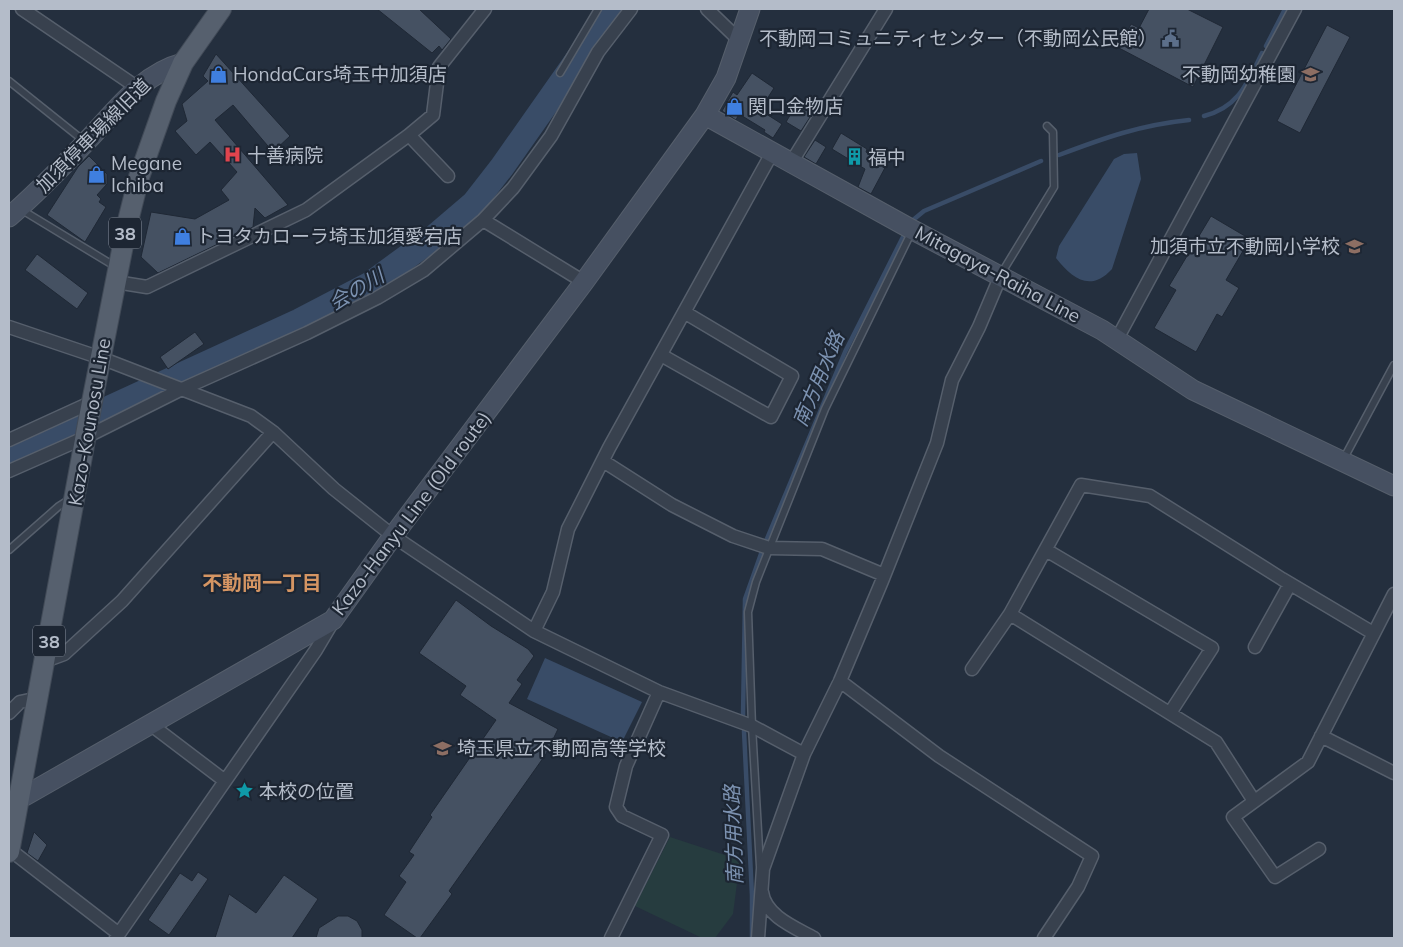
<svg xmlns="http://www.w3.org/2000/svg" width="1403" height="947" viewBox="0 0 1403 947" font-family="Mulish,'Noto Sans JP',sans-serif">
	<style>
		.green { fill: #263c3f }
		.water { fill: #394c67 }
		.lines { fill: none; stroke-linecap: round; stroke-linejoin: round }
		.stream { stroke: #394c67; stroke-width: 4.5 }
		.river { stroke: #394c67; stroke-width: 25 }
		.building { fill: #455162; stroke: #1f2835 }
		.lane-casing { stroke: #565f6c; stroke-width: 9 }
		.street-casing { stroke: #565f6c; stroke-width: 15 }
		.secondary-casing { stroke: #565f6c; stroke-width: 21 }
		.primary-casing { stroke: #414a57; stroke-width: 22 }
		.lane { stroke: #38414e; stroke-width: 6 }
		.street { stroke: #38414e; stroke-width: 12 }
		.secondary { stroke: #465061; stroke-width: 19 }
		.primary { stroke: #56606e; stroke-width: 20 }
		.labels { text-anchor: middle; dominant-baseline: central; stroke-width: 4.5; stroke-linejoin: round; paint-order: stroke }
		.shield { fill: #1d2633; stroke: #878f9c; stroke-width: 1 }
		.shield-label { font-size: 18px; font-weight: bold; fill: #b4bcc9 }
		.poi-label { font-size: 19px; fill: #b4bcc9; stroke: #1d2633; text-anchor: start }
		.street-label { font-size: 19px; fill: #b4bcc9; stroke: #1d2633 }
		.water-label { font-size: 20px; font-style: italic; fill: #7c92b1; stroke: #1d2633 }
		.neighbourhood-label { font-size: 20px; font-weight: bold; fill: #d59563; stroke: #1d2633 }
	</style>
	<rect width="100%" height="100%" fill="#242f3e"/>
	<path class="green" d="M 670,837 L 740,860 L 733,914 L 715,938 L 702,938 L 635,906 Z"/>
	<path class="water" d="M 1137,153 L 1141,179 L 1112,269 C 1090,293 1072,278 1056,258 L 1059,246 L 1114,159 L 1124,154 Z
		M 545,658 L 642,702 L 622,742 L 527,699 Z"/>
	<g class="lines">
		<path class="stream" d="M 1266,46 L 1285,9
			M 1204,116 C 1239,107 1247,83 1262,53
			M 1059,155 C 1104,138 1140,125 1189,120
			M 913,220 L 924,211 L 1041,161
			M 766,541 L 845,352 L 905,233
			M 743,715 L 745,599 L 762,551
			M 744,731 L 752,896 L 752,938"/>
		<path class="river" d="M 9,454 L 299,321 L 370,284 L 433,238 L 474,203 L 502,167 L 613,9"/>
	</g>
	<path class="building" d="M 377,9 L 419,9 L 451,39 L 442,50 L 439,46 L 432,53 Z
		M 1149,9 L 1187,9 L 1223,27 L 1193,87 L 1119,48 L 1131,24 L 1139,28 Z
		M 1327,25 L 1350,37 L 1300,133 L 1277,121 Z
		M 216,54 L 290,136 L 273,152 L 233,105 L 215,120 L 288,205 L 265,218 L 255,208 L 253,227 L 158,273 L 141,257 L 151,212 L 195,219 L 229,200 L 221,190 L 237,172 L 210,142 L 196,155 L 175,131 L 187,121 L 182,104 L 208,81 L 203,76 Z
		M 752,73 L 774,88 L 760,110 L 782,124 L 773,138 L 764,132 L 765,130 L 739,114 L 736,120 L 722,111 L 733,92 L 737,95 Z
		M 798,102 L 814,111 L 801,131 L 786,122 Z
		M 841,133 L 867,149 L 866,152 L 887,164 L 871,194 L 858,187 L 865,169 L 832,149 Z
		M 815,140 L 826,147 L 816,164 L 804,157 Z
		M 89,156 L 107,174 L 107,184 L 97,195 L 101,199 L 99,202 L 106,207 L 85,242 L 47,215 L 78,167 Z
		M 1211,216 L 1250,239 L 1226,280 L 1239,288 L 1222,317 L 1217,314 L 1196,352 L 1154,328 L 1176,290 L 1169,286 Z
		M 37,254 L 88,293 L 77,309 L 25,270 Z
		M 195,332 L 204,344 L 168,369 L 160,357 Z
		M 456,600 L 491,626 L 528,649 L 534,656 L 517,680 L 522,684 L 509,703 L 558,729 L 546,754 L 449,891 L 452,894 L 420,938 L 417,938 L 384,915 L 406,882 L 399,876 L 414,855 L 409,852 L 432,817 L 430,815 L 496,720 L 460,695 L 466,686 L 419,653 Z
		M 34,832 L 47,845 L 38,861 L 27,853 Z
		M 198,872 L 208,879 L 169,935 L 148,920 L 180,873 L 192,881 Z
		M 284,875 L 318,899 L 292,938 L 215,938 L 229,894 L 256,913 Z
		M 338,916 L 348,916 L 357,921 L 362,930 L 362,938 L 316,938 L 319,928 Z"/>
	<g class="lines">
		<defs>
			<path id="lane" d="M 560,73 L 598,9
				M 9,81 L 84,141
				M 22,210 L 116,267
				M 1001,274 L 1054,187 L 1053,132 L 1047,126
				M 1343,460 L 1394,365
				M 9,550 L 59,506 L 70,499
				M 760,866 L 752,726 L 748,612 L 756,582 L 825,409 L 912,231"/>
			<path id="street" d="M 22,9 L 138,88
				M 707,9 L 738,39
				M 791,163 L 886,9
				M 448,176 L 409,135 L 433,115 L 439,67 L 485,9
				M 483,220 L 584,282
				M 116,282 L 147,287 L 306,210 L 409,135
				M 9,327 L 101,358 L 251,416 L 273,432 L 334,489 L 393,536 L 534,631 L 659,692 L 752,726 L 804,754
				M 1117,339 L 1295,9
				M 661,355 L 771,417 L 792,376 L 684,312
				M 9,440 L 92,402
				M 603,461 L 672,505 L 733,536 L 769,548 L 822,549 L 884,575
				M 9,471 L 86,437 L 180,390 L 307,333 L 377,298 L 424,270 L 483,220 L 513,188 L 551,136 L 598,52 L 631,9
				M 1046,550 L 1212,648 L 1170,713
				M 1010,614 L 1216,742 L 1254,801
				M 534,631 L 553,592 L 568,529 L 609,448 L 772,153
				M 1255,647 L 1290,584
				M 45,661 L 64,654 L 122,601 L 273,432
				M 972,669 L 1010,614 L 1081,485 L 1150,496 L 1282,579 L 1373,633
				M 840,681 L 939,756 L 1092,856 L 1078,887 L 1044,938
				M 9,713 L 20,702 L 39,698
				M 150,724 L 225,781
				M 1321,736 L 1394,773
				M 9,849 L 119,934
				M 1319,849 L 1275,877 L 1233,817 L 1308,762 L 1394,594
				M 762,892 C 765,916 796,928 814,938
				M 116,938 L 316,650 L 332,623
				M 611,938 L 662,835 L 622,816 L 616,807 L 626,766 L 659,692
				M 758,938 L 763,869 L 804,754 L 840,681 L 882,581 L 937,443 L 952,380 L 979,327 L 1001,275"/>
			<path id="secondary" d="M 705,115 L 911,229 L 1102,330 L 1193,390 L 1394,486
				M 9,217 C 36,194 61,168 86,142 C 115,112 141,74 183,63
				M 9,805 L 333,620 L 393,536 L 584,282 L 705,115 L 726,78 L 750,9"/>
			<path id="primary" d="M 9,852 L 92,402 L 127,225 L 139,177 L 166,101 L 183,63 L 221,9"/>
		</defs>
		<use href="#lane" class="lane-casing"/>
		<use href="#street" class="street-casing"/>
		<use href="#secondary" class="secondary-casing"/>
		<use href="#primary" class="primary-casing"/>
		<use href="#lane" class="lane"/>
		<use href="#street" class="street"/>
		<use href="#secondary" class="secondary"/>
		<use href="#primary" class="primary"/>
	</g>
	<defs>
		<symbol id="civic-bare" viewBox="-9 -9 18 18"><path d="M-.6-6.5H3V-4.5H.6V-3L4-1V1h2V6H-6V1h2V-1L-.6-3ZM-1.2 2.5V6h2.4V2.5Z" fill="#5c6f8a" stroke="#1d2633" stroke-width="2.5" paint-order="stroke"/></symbol>
		<symbol id="shop-bare" viewBox="-9 -9 18 18"><path d="M-5-2.5h2.3a2.7 3.5 0 0 1 5.4 0H5L5.5 6h-11ZM-1.5-2.5h3a1.5 2.3 0 0 0-3 0Z" fill="#3f7fe0" stroke="#1d2633" stroke-width="2.5" paint-order="stroke"/></symbol>
		<symbol id="school-bare" viewBox="-9 -9 18 18"><path d="M0-5L7-2L0 1L-7-2ZM-4 1L0 2.5L4 1V4Q0 6-4 4Z" fill="#8d6e63" stroke="#1d2633" stroke-width="2.5" paint-order="stroke"/></symbol>
		<symbol id="hospital-bare" viewBox="-9 -9 18 18"><path d="M-5-5h3v3.5h4V-5h3V5h-3V1.5h-4V5h-3Z" fill="#e0444e" stroke="#1d2633" stroke-width="2.5" paint-order="stroke"/></symbol>
		<symbol id="building-bare" viewBox="-9 -9 18 18"><path d="M-4-6H4V6H1V3H-1V6H-4ZM-2.5-4.3h1.7v1.8h-1.7ZM.8-4.3h1.7v1.8H.8ZM-2.5-1h1.7V.8h-1.7ZM.8-1h1.7V.8H.8Z" fill="#0f9aa8" stroke="#1d2633" stroke-width="2.5" paint-order="stroke"/></symbol>
		<symbol id="sight-bare" viewBox="-9 -9 18 18"><path d="M0-6L1.8-2.2L6-1.7L2.9 1.2L3.7 5.4L0 3.3L-3.7 5.4L-2.9 1.2L-6-1.7L-1.8-2.2Z" fill="#0f9aa8" stroke="#1d2633" stroke-width="2.5" paint-order="stroke"/></symbol>
	</defs>
	<g fill-rule="evenodd">
		<use href="#civic-bare" x="1158" y="26" width="25" height="25"/>
		<use href="#shop-bare" x="206" y="62" width="25" height="25"/>
		<use href="#school-bare" x="1298" y="62" width="25" height="25"/>
		<use href="#shop-bare" x="722" y="94" width="25" height="25"/>
		<use href="#hospital-bare" x="220" y="142" width="25" height="25"/>
		<use href="#building-bare" x="842" y="144" width="25" height="25"/>
		<use href="#shop-bare" x="84" y="162" width="25" height="25"/>
		<use href="#shop-bare" x="170" y="224" width="25" height="25"/>
		<use href="#school-bare" x="1342" y="234" width="25" height="25"/>
		<use href="#school-bare" x="430" y="736" width="25" height="25"/>
		<use href="#sight-bare" x="232" y="778" width="25" height="25"/>
	</g>
	<g class="labels">
		<g class="shield">
			<rect x="109" y="217.5" width="32" height="31" rx="4"/>
			<rect x="33" y="625.5" width="32" height="31" rx="4"/>
		</g>
		<g class="shield-label">
			<text x="125" y="233">38</text>
			<text x="49" y="641">38</text>
		</g>
		<g class="poi-label">
			<text x="1157" y="38" text-anchor="end">不動岡コミュニティセンター（不動岡公民館）</text>
			<text x="233" y="74">HondaCars埼玉中加須店</text>
			<text x="1296" y="74" text-anchor="end">不動岡幼稚園</text>
			<text x="748" y="106">関口金物店</text>
			<text x="247" y="155">十善病院</text>
			<text x="868" y="157">福中</text>
			<text x="111" y="163">Megane<tspan x="111" dy="22">Ichiba</tspan></text>
			<text x="196" y="236">トヨタカローラ埼玉加須愛宕店</text>
			<text x="1340" y="246" text-anchor="end">加須市立不動岡小学校</text>
			<text x="457" y="748">埼玉県立不動岡高等学校</text>
			<text x="259" y="791">本校の位置</text>
		</g>
		<g class="street-label">
			<text transform="translate(93 135) rotate(-45)">加須停車場線旧道</text>
			<text transform="translate(998 274) rotate(28)">Mitagaya-Raiha Line</text>
			<text transform="translate(89 422) rotate(-80)">Kazo-Kounosu Line</text>
			<text transform="translate(411 513) rotate(-53)">Kazo-Hanyu Line (Old route)</text>
		</g>
		<g class="water-label">
			<text transform="translate(356 289) rotate(-31)">会の川</text>
			<text transform="translate(818 379) rotate(-67)">南方用水路</text>
			<text transform="translate(733 835) rotate(-92)">南方用水路</text>
		</g>
		<g class="neighbourhood-label">
			<text x="262" y="582">不動岡一丁目</text>
		</g>
	</g>
	<rect width="1403" height="947" fill="none" stroke="#b4bcc9" stroke-width="20"/>
</svg>
